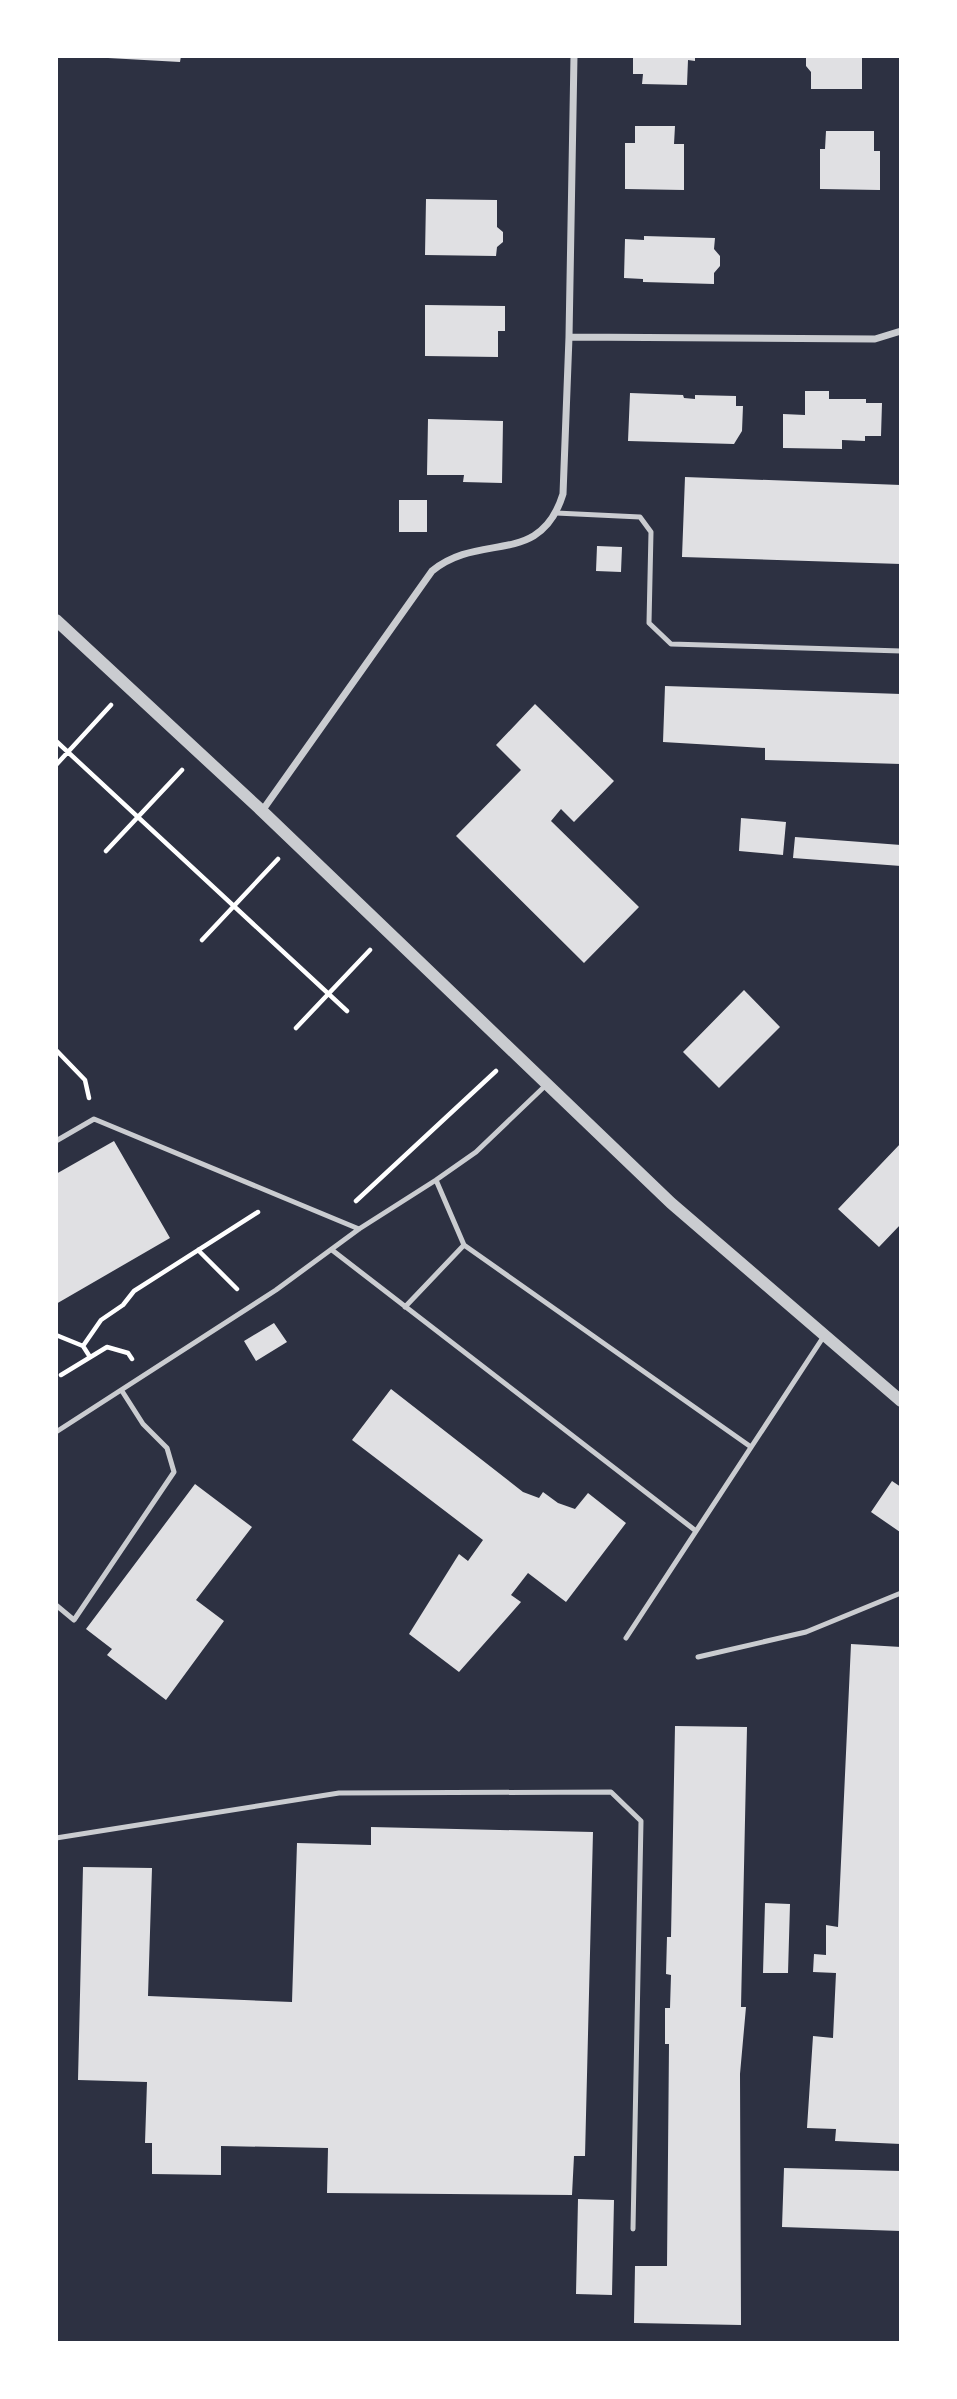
<svg xmlns="http://www.w3.org/2000/svg" width="957" height="2399" viewBox="0 0 957 2399" font-family="Rubik,sans-serif">
	<style>
		.building { fill: #e0e0e3 }
		.lines { fill: none; stroke-linecap: round; stroke-linejoin: round }
		.path { stroke: #fff; stroke-width: 4.5 }
		.service { stroke: #caccd0; stroke-width: 5 }
		.minor { stroke: #caccd0; stroke-width: 7 }
		.tertiary { stroke: #caccd0; stroke-width: 12 }
	</style>
	<rect width="100%" height="100%" fill="#2d3142"/>
	<path class="building" d="M 108,56 L 181,56 L 180,62 L 108,58 Z
		M 633,56 L 695,56 L 695,61 L 688,60 L 687,85 L 642,84 L 643,74 L 633,74 Z
		M 806,56 L 862,56 L 862,89 L 811,89 L 811,72 L 806,66 Z
		M 635,126 L 675,126 L 674,144 L 684,144 L 684,190 L 625,189 L 625,143 L 635,143 Z
		M 826,131 L 874,131 L 874,151 L 880,151 L 880,190 L 820,189 L 820,149 L 825,149 Z
		M 426,199 L 497,200 L 497,227 L 503,232 L 503,242 L 497,247 L 496,256 L 425,255 Z
		M 644,236 L 715,238 L 714,249 L 720,256 L 720,266 L 714,273 L 714,284 L 643,282 L 643,279 L 624,278 L 625,239 L 644,240 Z
		M 425,305 L 505,306 L 505,331 L 498,331 L 498,357 L 425,356 Z
		M 805,391 L 829,391 L 829,399 L 866,399 L 866,403 L 882,403 L 881,436 L 865,436 L 865,441 L 842,440 L 842,449 L 783,448 L 783,414 L 805,415 Z
		M 630,393 L 683,395 L 684,398 L 695,399 L 695,395 L 736,396 L 736,406 L 743,406 L 742,431 L 734,444 L 628,441 Z
		M 428,419 L 503,421 L 502,483 L 463,482 L 464,475 L 427,475 Z
		M 685,477 L 901,485 L 901,564 L 682,557 Z
		M 399,500 L 427,500 L 427,532 L 399,532 Z
		M 597,546 L 622,547 L 621,572 L 596,571 Z
		M 665,686 L 901,694 L 901,764 L 765,760 L 765,748 L 663,742 Z
		M 535,704 L 614,781 L 574,822 L 561,809 L 551,821 L 639,907 L 584,963 L 456,836 L 521,770 L 496,745 Z
		M 741,818 L 786,822 L 783,855 L 739,851 Z
		M 795,837 L 901,845 L 901,866 L 793,858 Z
		M 744,990 L 780,1027 L 719,1088 L 683,1052 Z
		M 114,1141 L 170,1238 L 56,1304 L 56,1174 Z
		M 901,1143 L 901,1224 L 879,1247 L 838,1209 Z
		M 274,1323 L 287,1342 L 256,1361 L 244,1341 Z
		M 391,1389 L 523,1492 L 539,1498 L 543,1492 L 558,1503 L 575,1509 L 588,1493 L 626,1523 L 566,1602 L 528,1573 L 511,1595 L 521,1602 L 459,1672 L 409,1634 L 459,1554 L 468,1561 L 483,1540 L 352,1440 Z
		M 892,1481 L 901,1487 L 900,1532 L 871,1512 Z
		M 195,1484 L 252,1527 L 196,1600 L 224,1621 L 166,1700 L 107,1655 L 112,1649 L 86,1629 Z
		M 851,1644 L 901,1647 L 901,2144 L 835,2141 L 836,2129 L 807,2128 L 813,2036 L 833,2038 L 836,1973 L 813,1972 L 814,1954 L 826,1955 L 826,1925 L 838,1927 Z
		M 675,1726 L 747,1727 L 741,2007 L 746,2007 L 740,2074 L 741,2325 L 634,2323 L 635,2266 L 667,2266 L 669,2044 L 665,2044 L 665,2008 L 670,2008 L 671,1975 L 666,1974 L 667,1937 L 671,1937 Z
		M 371,1827 L 593,1832 L 585,2156 L 574,2156 L 572,2195 L 327,2193 L 328,2148 L 221,2146 L 221,2175 L 152,2174 L 152,2143 L 145,2143 L 147,2082 L 78,2080 L 83,1867 L 152,1868 L 148,1996 L 292,2002 L 297,1843 L 371,1845 Z
		M 765,1903 L 790,1904 L 788,1973 L 763,1973 Z
		M 784,2168 L 901,2171 L 901,2231 L 782,2227 Z
		M 578,2199 L 614,2200 L 612,2295 L 576,2294 Z"/>
	<g class="lines">
		<path class="path" d="M 56,741 L 347,1011
			M 56,765 L 111,705
			M 106,851 L 182,770
			M 202,940 L 278,859
			M 296,1028 L 370,950
			M 56,1050 L 85,1080 L 89,1098
			M 356,1201 L 496,1071
			M 198,1250 L 237,1289
			M 56,1335 L 83,1346 L 90,1357
			M 83,1346 L 101,1320 L 123,1305 L 134,1291 L 258,1212
			M 61,1375 L 107,1347 L 128,1353 L 132,1359"/>
		<path class="service" d="M 556,513 L 640,517 L 651,532 L 649,623 L 671,644 L 901,651
			M 56,1141 L 94,1119 L 359,1229
			M 436,1180 L 464,1245
			M 332,1250 L 696,1531
			M 405,1307 L 464,1245 L 751,1447
			M 56,1432 L 276,1290 L 359,1229 L 436,1180 L 476,1152 L 545,1086
			M 56,1605 L 74,1620 L 174,1472 L 167,1448 L 143,1424 L 122,1391
			M 626,1638 L 824,1336
			M 698,1657 L 806,1632 L 901,1593
			M 56,1838 L 339,1793 L 611,1792 L 641,1821 L 633,2229"/>
		<path class="minor" d="M 569,337 L 875,339 L 901,331
			M 262,811 L 432,571 C 481,531 540,568 563,494 L 569,337 L 574,56"/>
		<path class="tertiary" d="M 56,620 L 262,811 L 671,1203 L 901,1401"/>
	</g>
	<rect width="957" height="2399" fill="none" stroke="#ffffff" stroke-width="116"/>
</svg>
